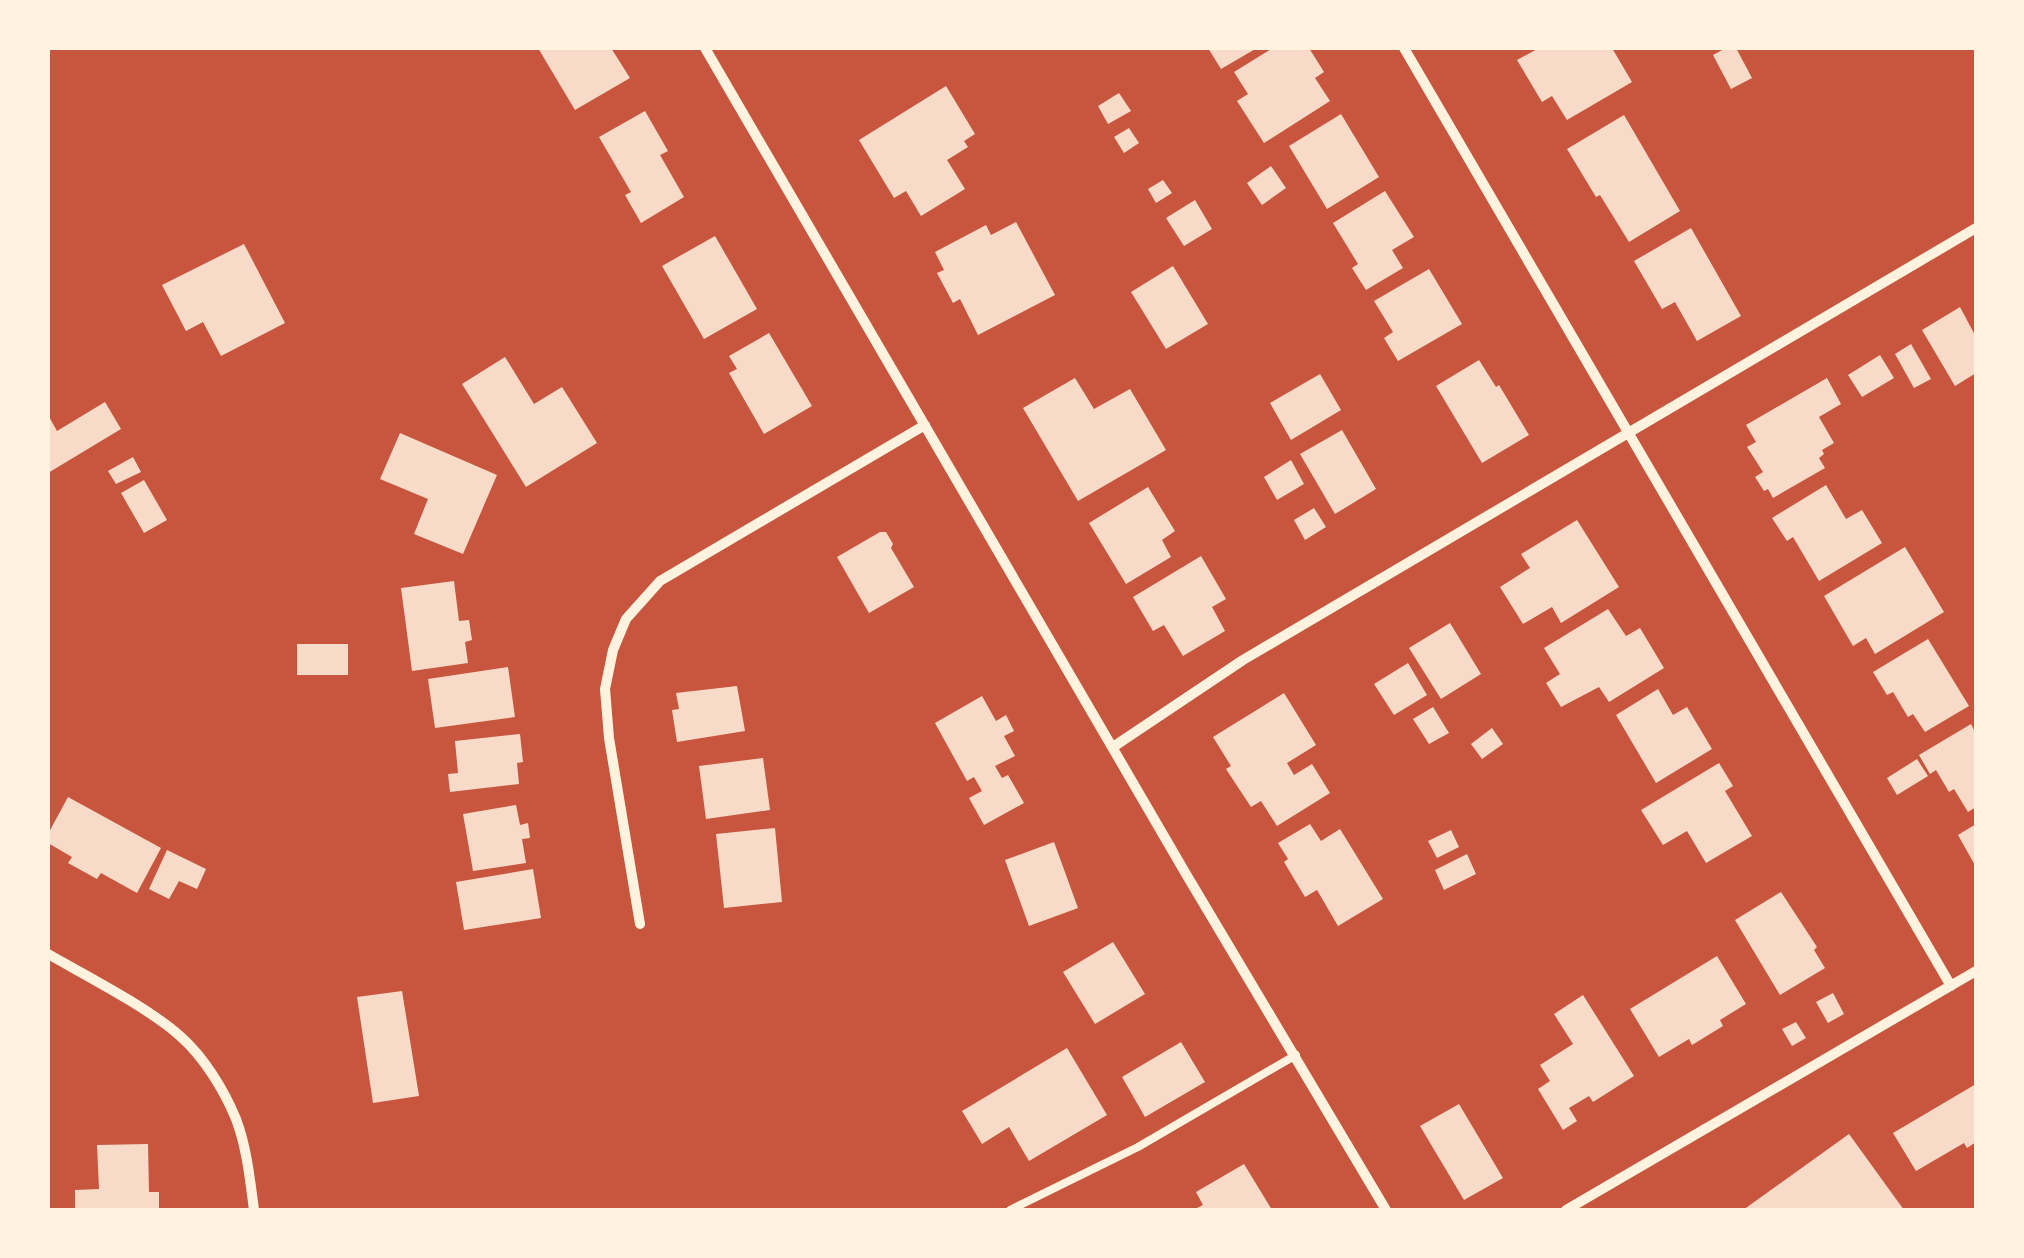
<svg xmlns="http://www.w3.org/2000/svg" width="2024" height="1258" viewBox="0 0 2024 1258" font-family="'Noto Sans',sans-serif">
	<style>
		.building { fill: #f7dbc8 }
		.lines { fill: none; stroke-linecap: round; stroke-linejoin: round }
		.service { stroke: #fff3e0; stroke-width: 8 }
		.minor { stroke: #fff3e0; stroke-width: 10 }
	</style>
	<rect width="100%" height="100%" fill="#c8553d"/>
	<path class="building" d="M 538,48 L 611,48 L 630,78 L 575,110 Z
		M 1208,48 L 1257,48 L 1221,69 Z
		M 1273,48 L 1309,48 L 1324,72 L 1315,78 L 1330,101 L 1264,143 L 1237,101 L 1248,94 L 1234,72 Z
		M 1539,48 L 1612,48 L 1632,82 L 1567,120 L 1552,96 L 1542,102 L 1517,60 Z
		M 1726,48 L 1736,48 L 1752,78 L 1731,89 L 1713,55 Z
		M 946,86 L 975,134 L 964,141 L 968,147 L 947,160 L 965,189 L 921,216 L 906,191 L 894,198 L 859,140 Z
		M 1119,93 L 1131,111 L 1108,124 L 1098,106 Z
		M 645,111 L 668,151 L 660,155 L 684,197 L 641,223 L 625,195 L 631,192 L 599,137 Z
		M 1341,114 L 1379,177 L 1327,209 L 1289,146 Z
		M 1624,115 L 1680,211 L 1629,242 L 1600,195 L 1596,197 L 1567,149 Z
		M 1129,128 L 1139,143 L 1124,153 L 1114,137 Z
		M 1271,166 L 1286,188 L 1262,205 L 1247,183 Z
		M 1163,180 L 1172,193 L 1156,203 L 1148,189 Z
		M 1385,191 L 1414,237 L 1392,250 L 1403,268 L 1366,290 L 1352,268 L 1358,264 L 1333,223 Z
		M 1195,200 L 1212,229 L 1184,246 L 1166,218 Z
		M 1016,222 L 1055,295 L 978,335 L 960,299 L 953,303 L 937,273 L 944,270 L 935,252 L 986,225 L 991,235 Z
		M 1691,228 L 1741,316 L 1697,341 L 1675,302 L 1662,309 L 1634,261 Z
		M 715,236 L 757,309 L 704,339 L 662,266 Z
		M 244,244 L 285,323 L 221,356 L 203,322 L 186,331 L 162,285 Z
		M 1173,266 L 1208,324 L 1166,349 L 1131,292 Z
		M 1429,269 L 1462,324 L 1398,361 L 1384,338 L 1393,332 L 1374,301 Z
		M 1960,307 L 1976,337 L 1976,373 L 1955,386 L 1922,330 Z
		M 769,333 L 812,406 L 764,434 L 729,373 L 737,369 L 729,356 Z
		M 1911,344 L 1931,379 L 1914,388 L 1895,354 Z
		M 1880,355 L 1894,378 L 1862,397 L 1848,375 Z
		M 505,357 L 534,404 L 562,387 L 597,443 L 526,487 L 462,384 Z
		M 1479,360 L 1496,387 L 1499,385 L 1529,435 L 1482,463 L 1436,386 Z
		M 1320,374 L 1341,410 L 1291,440 L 1270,403 Z
		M 1075,378 L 1094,409 L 1130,389 L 1166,450 L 1078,501 L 1023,408 Z
		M 1827,378 L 1841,404 L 1819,417 L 1834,443 L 1822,450 L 1824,454 L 1819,458 L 1825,468 L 1773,498 L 1768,489 L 1764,491 L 1755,477 L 1763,472 L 1747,447 L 1756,442 L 1746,425 Z
		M 105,402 L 121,429 L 48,473 L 48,415 L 57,431 Z
		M 1342,430 L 1376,489 L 1335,514 L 1300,454 Z
		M 400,433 L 497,475 L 463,554 L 414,534 L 428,499 L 380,479 Z
		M 133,457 L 141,472 L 116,484 L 108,471 Z
		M 1291,460 L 1304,484 L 1277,500 L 1264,477 Z
		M 144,480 L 167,520 L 144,533 L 121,493 Z
		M 1826,485 L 1846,519 L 1862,510 L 1882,543 L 1819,581 L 1793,537 L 1787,541 L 1772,518 Z
		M 1148,487 L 1175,531 L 1162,540 L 1171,557 L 1126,584 L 1089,523 Z
		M 1314,508 L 1326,527 L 1305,540 L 1294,520 Z
		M 1577,520 L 1619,587 L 1561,623 L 1552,607 L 1523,624 L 1500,587 L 1530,568 L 1521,554 Z
		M 880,532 L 886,532 L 893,544 L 891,548 L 914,587 L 869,613 L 837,557 Z
		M 1905,547 L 1944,612 L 1875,654 L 1866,638 L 1853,646 L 1824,596 Z
		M 1201,556 L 1226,599 L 1212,607 L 1225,631 L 1183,656 L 1164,625 L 1153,631 L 1133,597 Z
		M 454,581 L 459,621 L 469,620 L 472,640 L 465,642 L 468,663 L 412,671 L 401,588 Z
		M 1608,609 L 1626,636 L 1640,628 L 1664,668 L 1609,702 L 1599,687 L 1561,707 L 1546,683 L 1560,674 L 1544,648 Z
		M 1450,623 L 1481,674 L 1441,699 L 1409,648 Z
		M 1928,639 L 1969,706 L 1925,732 L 1913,714 L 1908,717 L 1893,692 L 1887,695 L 1873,672 Z
		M 297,644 L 348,644 L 348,675 L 297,675 Z
		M 1408,663 L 1427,695 L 1394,715 L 1374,684 Z
		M 508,667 L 515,717 L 435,728 L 428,679 Z
		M 737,686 L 745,731 L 677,742 L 672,710 L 679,709 L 676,693 Z
		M 1658,689 L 1673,715 L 1687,707 L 1712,749 L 1656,783 L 1616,715 Z
		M 1284,693 L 1316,745 L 1287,763 L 1294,775 L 1312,764 L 1330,793 L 1277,826 L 1261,801 L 1251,807 L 1226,769 L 1231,766 L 1213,737 Z
		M 982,696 L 996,721 L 1006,715 L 1014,731 L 1004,736 L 1015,756 L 995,766 L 1002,778 L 1008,775 L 1024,803 L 984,825 L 969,798 L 982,791 L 974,777 L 967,781 L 935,723 Z
		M 1433,707 L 1449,733 L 1429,744 L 1413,719 Z
		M 1971,724 L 1976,734 L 1976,807 L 1968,812 L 1954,789 L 1949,792 L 1936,770 L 1930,774 L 1919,755 Z
		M 1492,728 L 1503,744 L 1482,759 L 1471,744 Z
		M 520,734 L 523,762 L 517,763 L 519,784 L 450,792 L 448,774 L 458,773 L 455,741 Z
		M 763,758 L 770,810 L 706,819 L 699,766 Z
		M 1917,759 L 1928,776 L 1897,795 L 1887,778 Z
		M 1719,763 L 1733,786 L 1725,791 L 1752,836 L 1706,863 L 1687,831 L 1663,845 L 1641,810 Z
		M 68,797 L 161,848 L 137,893 L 101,873 L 97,879 L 68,863 L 72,857 L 48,843 L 48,834 Z
		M 516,805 L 520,825 L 528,823 L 530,838 L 522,839 L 526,863 L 473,871 L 463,814 Z
		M 1310,824 L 1321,841 L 1340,829 L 1383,899 L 1338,926 L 1317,890 L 1305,897 L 1284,862 L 1288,859 L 1278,843 Z
		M 1976,824 L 1976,867 L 1958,835 Z
		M 775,828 L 782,902 L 724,908 L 716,834 Z
		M 1451,830 L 1459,847 L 1437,858 L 1428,841 Z
		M 1054,842 L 1078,908 L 1029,926 L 1005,860 Z
		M 167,850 L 206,869 L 197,889 L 179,881 L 169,899 L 149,889 Z
		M 1467,854 L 1476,874 L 1444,890 L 1435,870 Z
		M 533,869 L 541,918 L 464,930 L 456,882 Z
		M 1781,892 L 1817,947 L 1814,950 L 1825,968 L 1780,995 L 1735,920 Z
		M 1113,942 L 1145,994 L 1095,1024 L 1063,972 Z
		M 1717,956 L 1746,1004 L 1720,1020 L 1723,1026 L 1692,1045 L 1689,1039 L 1659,1057 L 1630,1009 Z
		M 402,991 L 419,1096 L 373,1103 L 357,997 Z
		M 1833,993 L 1844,1014 L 1828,1023 L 1816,1002 Z
		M 1583,995 L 1634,1076 L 1593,1102 L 1589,1096 L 1569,1108 L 1577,1121 L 1563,1130 L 1538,1089 L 1550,1081 L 1540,1065 L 1573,1044 L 1554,1014 Z
		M 1796,1022 L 1806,1038 L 1792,1046 L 1782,1029 Z
		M 1181,1042 L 1205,1082 L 1145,1117 L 1122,1077 Z
		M 1067,1048 L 1107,1115 L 1029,1161 L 1009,1127 L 982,1144 L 962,1111 Z
		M 1976,1084 L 1976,1142 L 1967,1148 L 1964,1143 L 1916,1171 L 1893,1133 Z
		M 1459,1104 L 1503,1178 L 1464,1200 L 1420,1126 Z
		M 1849,1134 L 1904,1210 L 1743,1210 Z
		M 148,1144 L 149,1192 L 159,1192 L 159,1210 L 75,1210 L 75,1190 L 99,1189 L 97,1145 Z
		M 1244,1164 L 1272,1210 L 1193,1210 L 1203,1205 L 1196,1192 Z"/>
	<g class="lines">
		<path class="service" d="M 1010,1210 L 1138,1147 L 1296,1055"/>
		<path class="minor" d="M 705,48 L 1186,874 L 1386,1210
			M 1404,48 L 1951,986
			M 1113,747 L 1243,660 L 1976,228
			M 640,924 L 609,738 L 605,689 L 613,650 L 626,619 L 660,581 L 925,425
			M 48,954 C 85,975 149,1008 180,1036 C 204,1057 224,1090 236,1119 C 247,1148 250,1180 254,1210
			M 1566,1210 L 1976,971"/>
	</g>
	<rect width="2024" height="1258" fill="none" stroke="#fff3e0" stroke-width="100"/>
</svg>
